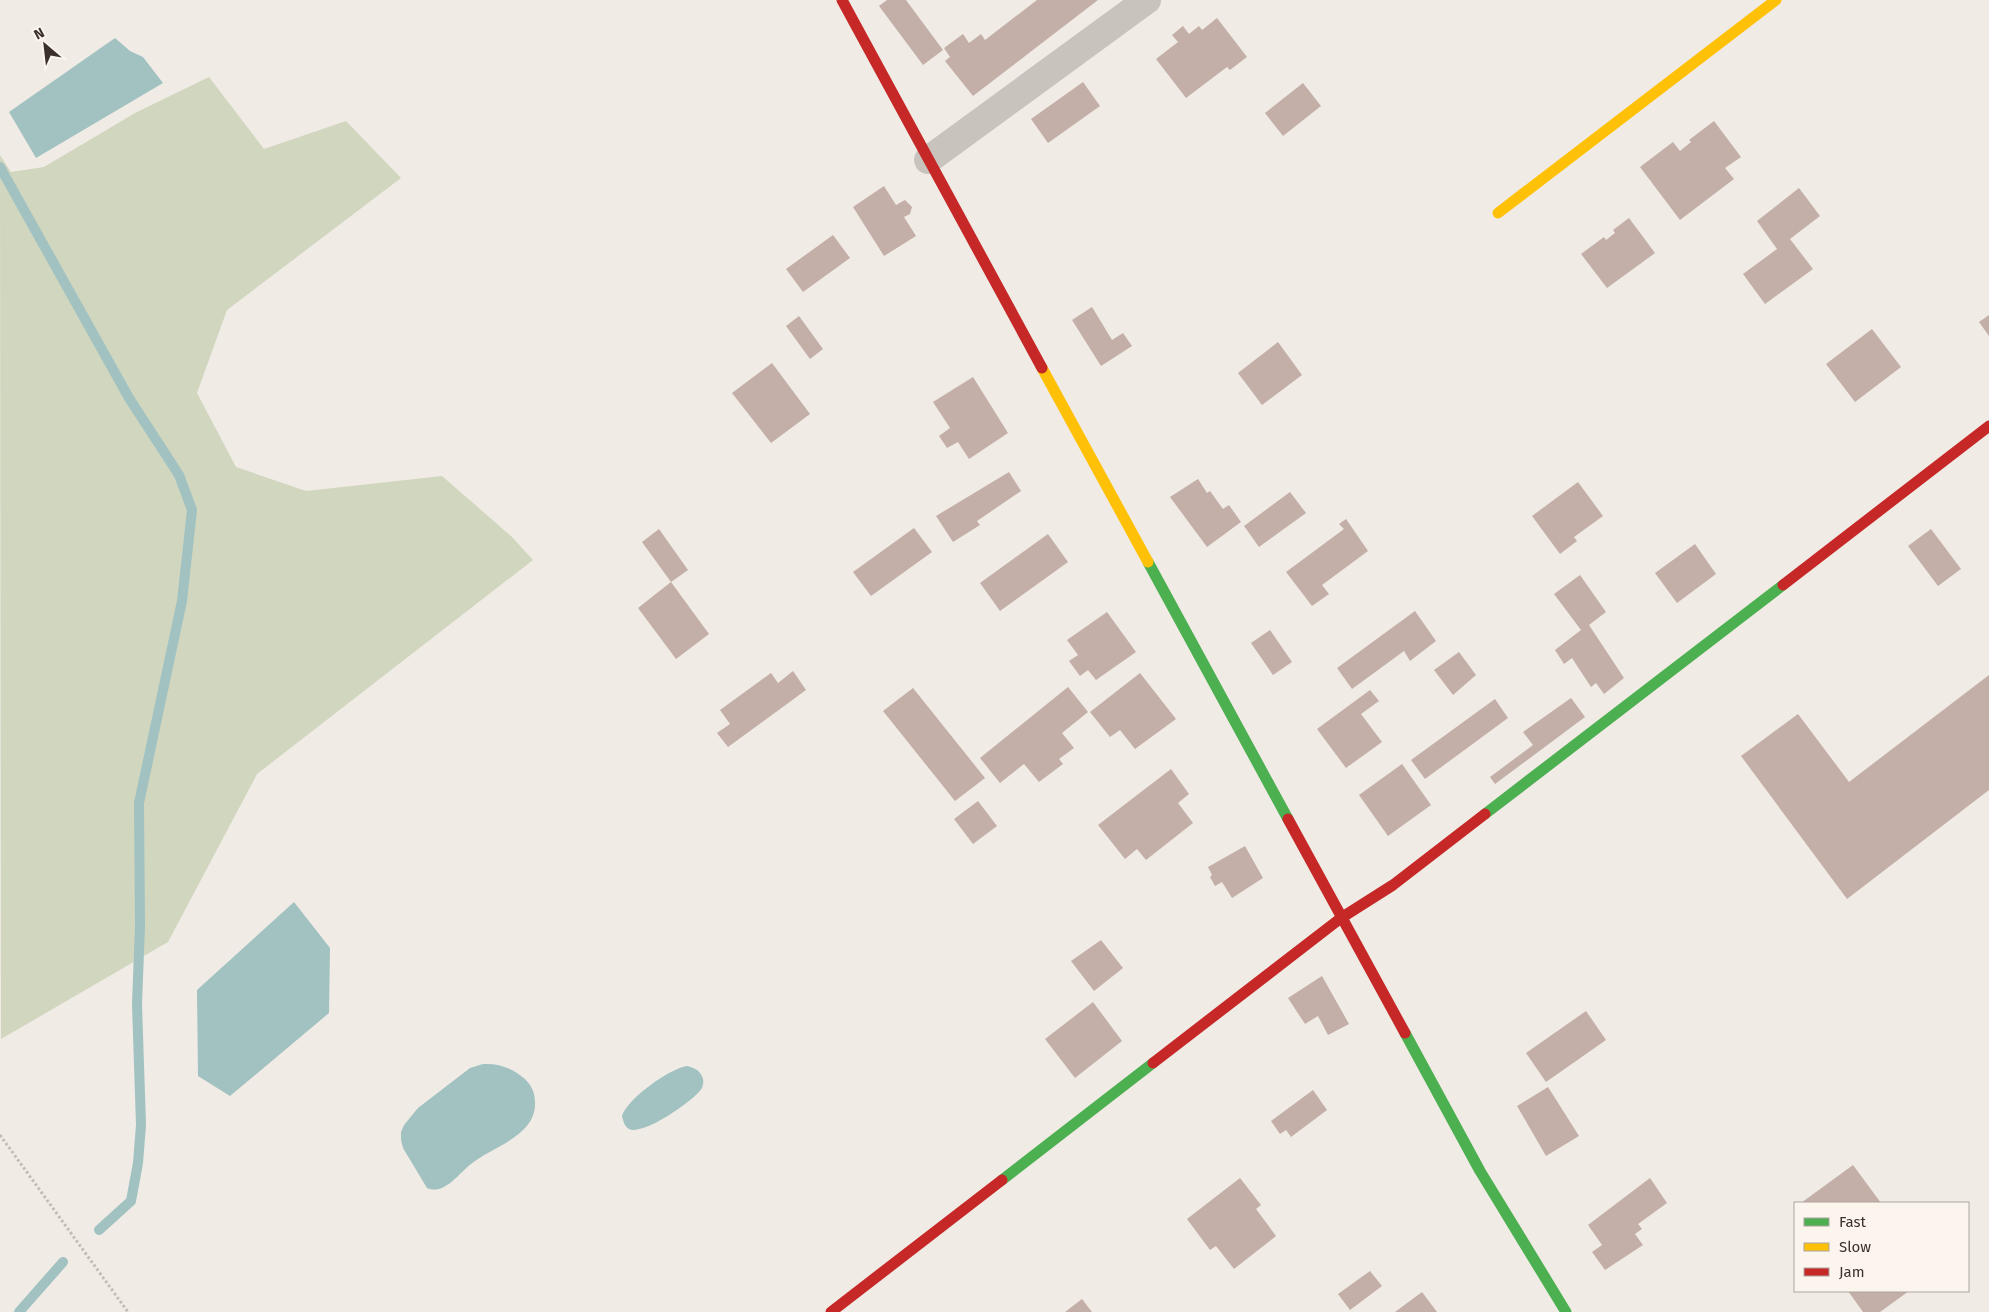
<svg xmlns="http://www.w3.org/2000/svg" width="1989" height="1312" viewBox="0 0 1989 1312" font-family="'Fira Sans',sans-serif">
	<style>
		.green { fill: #d1d6bf }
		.water { fill: #a1c2c1 }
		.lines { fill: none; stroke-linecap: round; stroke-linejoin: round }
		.stream { stroke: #a1c2c1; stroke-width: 10 }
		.building { fill: #c3afa7 }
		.path { stroke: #c2bbb6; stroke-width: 3; stroke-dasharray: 2.5 2.5; stroke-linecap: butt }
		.street { stroke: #c9c3be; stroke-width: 28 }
		.fast { stroke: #4caf50; stroke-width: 11 }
		.slow { stroke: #ffc107; stroke-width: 11 }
		.jam { stroke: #c62828; stroke-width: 11 }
	</style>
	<rect width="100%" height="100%" fill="#f0ebe5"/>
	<path class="green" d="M 209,77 L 264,149 L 346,121 L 401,178 L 227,310 L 197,393 L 236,467 L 306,491 L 442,476 L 511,536 L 533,560 L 257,774 L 168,942 L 1,1039 L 0,155 L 11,172 L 44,167 L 135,113 Z"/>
	<path class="water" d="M 115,38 L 130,51 L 143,57 L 163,83 L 36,158 L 9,112 Z
		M 294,902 L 330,948 L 329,1013 L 230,1096 L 198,1076 L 197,990 Z
		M 483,1064 C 499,1063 512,1068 525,1079 C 532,1086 535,1093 535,1103 C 536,1136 492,1147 471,1164 C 462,1171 453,1183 442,1188 C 436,1190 432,1190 427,1188 L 403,1148 L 401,1140 L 401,1132 L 404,1125 L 418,1108 L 470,1068 Z
		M 687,1066 C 692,1067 697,1069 700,1073 C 704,1078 704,1083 702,1088 C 695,1100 643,1136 629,1129 C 624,1126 623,1120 622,1116 C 628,1098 669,1069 687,1066 Z"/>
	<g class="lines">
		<path class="stream" d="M 0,167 L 129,398 L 179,475 L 192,510 L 182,601 L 139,803 L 140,926 L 137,1004 L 141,1125 L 138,1163 L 131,1201 L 99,1230
			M 19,1312 L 63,1262"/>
	</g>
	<path class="building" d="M 887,0 L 906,0 L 943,50 L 923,65 L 879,6 Z
		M 1037,0 L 1098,0 L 973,96 L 945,61 L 950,57 L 944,48 L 963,34 L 969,43 L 981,34 L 985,40 Z
		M 1217,18 L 1247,57 L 1230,70 L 1227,67 L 1186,98 L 1156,59 L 1178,42 L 1172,35 L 1183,26 L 1189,34 L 1199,26 L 1202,30 Z
		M 1083,82 L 1100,106 L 1048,143 L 1031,119 Z
		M 1303,83 L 1321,106 L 1283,136 L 1265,113 Z
		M 1714,121 L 1741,157 L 1725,168 L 1734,179 L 1680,220 L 1640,167 L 1673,142 L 1680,151 L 1691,142 L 1689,140 Z
		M 884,186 L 896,205 L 905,200 L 912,207 L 910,214 L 904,217 L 916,236 L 884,256 L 853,207 Z
		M 1799,188 L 1820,216 L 1790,239 L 1813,269 L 1765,304 L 1743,274 L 1777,249 L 1757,221 Z
		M 1629,218 L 1655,253 L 1607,288 L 1581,254 L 1604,237 L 1606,240 L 1615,233 L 1613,230 Z
		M 833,235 L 850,258 L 803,292 L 786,269 Z
		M 1092,307 L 1112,340 L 1123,333 L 1132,346 L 1101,366 L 1072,320 Z
		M 1989,315 L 1989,336 L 1979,322 Z
		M 799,316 L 823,349 L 810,359 L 786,326 Z
		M 1872,329 L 1901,367 L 1855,402 L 1826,364 Z
		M 1278,342 L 1302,375 L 1262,405 L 1238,373 Z
		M 772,363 L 810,414 L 771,443 L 732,393 Z
		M 973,377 L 1008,433 L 969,459 L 958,442 L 947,448 L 939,436 L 950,428 L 933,402 Z
		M 1009,472 L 1021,491 L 977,521 L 980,525 L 953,542 L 936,516 Z
		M 1198,479 L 1207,493 L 1210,491 L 1223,509 L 1229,505 L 1241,522 L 1207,547 L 1170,497 Z
		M 1578,482 L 1603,516 L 1574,537 L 1577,541 L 1560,554 L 1532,516 Z
		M 1290,492 L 1306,513 L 1259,547 L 1244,526 Z
		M 1346,519 L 1368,551 L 1322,585 L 1329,594 L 1312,606 L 1286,572 L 1344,529 L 1339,524 Z
		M 914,528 L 932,552 L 871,596 L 853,572 Z
		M 659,529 L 688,570 L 671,582 L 642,542 Z
		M 1931,529 L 1961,569 L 1938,586 L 1908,546 Z
		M 1048,534 L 1068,562 L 1000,611 L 980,583 Z
		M 1695,544 L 1716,574 L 1677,603 L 1655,573 Z
		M 1580,575 L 1606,612 L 1589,625 L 1624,678 L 1604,694 L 1596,683 L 1591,687 L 1572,658 L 1564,664 L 1555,650 L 1581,630 L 1554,594 Z
		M 671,582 L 709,634 L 676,659 L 638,608 Z
		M 1415,611 L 1436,641 L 1410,661 L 1404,651 L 1352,689 L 1337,668 Z
		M 1107,612 L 1136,652 L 1096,680 L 1088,670 L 1080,676 L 1069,661 L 1078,655 L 1067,640 Z
		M 1270,630 L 1292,662 L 1273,675 L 1251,643 Z
		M 1459,652 L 1476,675 L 1453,695 L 1434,670 Z
		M 793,671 L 806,690 L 728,747 L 717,733 L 730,724 L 720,710 L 771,673 L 778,683 Z
		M 1140,673 L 1176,719 L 1135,749 L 1120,730 L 1110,737 L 1090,712 Z
		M 1989,675 L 1989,790 L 1847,899 L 1741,756 L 1798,714 L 1849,782 Z
		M 1068,687 L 1088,712 L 1062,733 L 1074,748 L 1059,759 L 1063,764 L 1039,782 L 1024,764 L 1000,783 L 980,758 Z
		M 913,688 L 985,778 L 955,801 L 883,711 Z
		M 1370,690 L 1379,701 L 1361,714 L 1382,742 L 1346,768 L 1317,729 Z
		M 1571,698 L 1585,717 L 1495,784 L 1490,777 L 1533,745 L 1523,732 Z
		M 1495,699 L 1508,718 L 1425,779 L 1411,760 Z
		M 1402,764 L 1431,805 L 1388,836 L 1359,795 Z
		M 1171,769 L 1189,794 L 1178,803 L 1193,823 L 1146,860 L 1137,849 L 1125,859 L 1098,825 Z
		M 978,801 L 997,826 L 973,844 L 954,819 Z
		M 1245,846 L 1263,878 L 1232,898 L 1222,882 L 1215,886 L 1210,877 L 1212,875 L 1208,867 Z
		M 1101,940 L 1123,968 L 1094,991 L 1071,961 Z
		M 1322,976 L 1349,1024 L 1328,1035 L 1318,1016 L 1305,1024 L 1288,998 Z
		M 1093,1002 L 1122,1041 L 1075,1078 L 1045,1039 Z
		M 1586,1011 L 1606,1040 L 1546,1082 L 1526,1053 Z
		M 1548,1087 L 1579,1136 L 1546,1156 L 1517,1106 Z
		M 1313,1090 L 1327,1110 L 1291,1137 L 1286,1130 L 1280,1134 L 1271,1121 Z
		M 1853,1165 L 1881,1203 L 1801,1203 Z
		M 1240,1178 L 1261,1205 L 1256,1209 L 1276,1236 L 1234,1269 L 1216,1246 L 1210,1250 L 1187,1219 Z
		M 1650,1178 L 1667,1203 L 1638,1224 L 1642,1229 L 1635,1234 L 1643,1245 L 1605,1270 L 1592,1252 L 1602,1245 L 1588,1225 Z
		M 1370,1271 L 1382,1286 L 1350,1310 L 1338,1294 Z
		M 1848,1291 L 1909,1291 L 1880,1312 L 1863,1312 Z
		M 1422,1292 L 1437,1312 L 1395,1312 Z
		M 1082,1299 L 1092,1312 L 1065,1312 Z"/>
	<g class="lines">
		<path class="path" d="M 0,1135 L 128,1312"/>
		<path class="street" d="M 928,160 L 1147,0"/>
		<path class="fast" d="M 1148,562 L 1288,819
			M 1485,814 L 1783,585
			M 1405,1033 L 1480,1171 L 1566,1312
			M 1002,1180 L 1153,1063"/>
		<path class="slow" d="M 1498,213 L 1776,0
			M 1042,368 L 1148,562"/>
		<path class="jam" d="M 842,0 L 1042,368
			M 1783,585 L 1989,426
			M 1288,819 L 1405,1033
			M 1153,1063 L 1341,918 L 1393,885 L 1485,814
			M 831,1312 L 1002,1180"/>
	</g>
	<rect x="1794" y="1202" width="175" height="90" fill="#fbf5ee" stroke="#aea6a0"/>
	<rect x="1804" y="1218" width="25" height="8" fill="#4caf50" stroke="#aea6a0"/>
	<text x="1839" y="1227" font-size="15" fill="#3b302b">Fast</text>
	<rect x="1804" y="1243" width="25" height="8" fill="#ffc107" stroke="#aea6a0"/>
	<text x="1839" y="1252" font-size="15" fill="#3b302b">Slow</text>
	<rect x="1804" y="1268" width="25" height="8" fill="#c62828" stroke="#aea6a0"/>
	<text x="1839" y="1277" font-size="15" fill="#3b302b">Jam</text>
	<g transform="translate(45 45) rotate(332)" stroke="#fbf5ee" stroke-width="4" paint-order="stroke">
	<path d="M0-4L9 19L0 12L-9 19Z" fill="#3b302b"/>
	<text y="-8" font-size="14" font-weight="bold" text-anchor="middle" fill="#3b302b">N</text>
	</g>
</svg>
